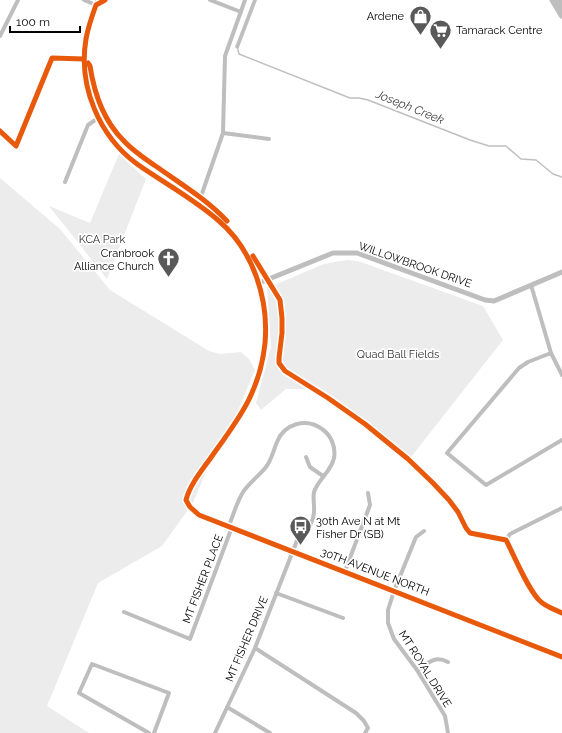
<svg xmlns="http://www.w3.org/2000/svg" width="562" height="733" viewBox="0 0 562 733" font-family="Raleway,sans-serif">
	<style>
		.green { fill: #ececec }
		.water { fill: #bfbfbf }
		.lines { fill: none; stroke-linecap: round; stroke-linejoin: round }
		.stream { stroke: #bfbfbf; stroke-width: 1.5 }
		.minor { stroke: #bebebe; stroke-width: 4 }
		.tertiary { stroke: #bebebe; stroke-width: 5 }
		.trunk { stroke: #bebebe; stroke-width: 7 }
		.cycleway-casing { stroke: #fff; stroke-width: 8 }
		.cycleway { stroke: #e8590c; stroke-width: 5 }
		.labels { text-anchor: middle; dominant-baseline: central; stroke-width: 3.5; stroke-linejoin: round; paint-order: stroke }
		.poi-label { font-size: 11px; fill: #000; stroke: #fff; text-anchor: end }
		.park-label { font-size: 11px; fill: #333; stroke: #fff }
		.street-label { font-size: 11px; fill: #000; stroke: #fff }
		.water-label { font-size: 12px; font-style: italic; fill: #444; stroke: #fff }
	</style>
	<rect width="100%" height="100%" fill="#fff"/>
	<path class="green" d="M 119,154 L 146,179 L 107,279 L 49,206 L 90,223 Z
		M 0,178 L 60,229 L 110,290 L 209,351 L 220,354 L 241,352 L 249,359 L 255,370 L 237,413 L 214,452 L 193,503 L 162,546 L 98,583 L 47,706 L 89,733 L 0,733 Z
		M 347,260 L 358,261 L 483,306 L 503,340 L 411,457 L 322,389 L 286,389 L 261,410 L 256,403 L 271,347 L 267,288 L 324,264 Z"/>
	<path class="water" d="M 253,0 L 257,0 L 238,50 L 235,47 Z"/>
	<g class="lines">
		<path class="stream" d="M 238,50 L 239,54 L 350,98 L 359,98 L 368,100 L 470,140 L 489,146 L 506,146 L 521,159 L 536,160 L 553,174 L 562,177"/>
		<path class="minor" d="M 84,0 L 96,5
			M 210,0 L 241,12
			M 0,36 L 18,0
			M 0,131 L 16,146 L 52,58 L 84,59
			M 223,133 L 269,139
			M 65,182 L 88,125 L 98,118
			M 198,205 L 223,133 L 225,56 L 245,0
			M 531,285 L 551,353 L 562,375
			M 551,353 L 528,362 L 519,368 L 447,453 L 486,485 L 562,440
			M 306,457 L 310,467 L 323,476
			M 562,508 L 510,534 L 506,540 C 514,555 528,590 540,601 C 546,607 554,609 562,613
			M 424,531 L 416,537 L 394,591 L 388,610 L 388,623 L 394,639 L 417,670 L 445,716 L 448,733
			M 345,571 L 370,505 L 368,493
			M 276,593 L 343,618
			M 124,612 L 190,639 L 232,527 L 229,526 C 233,515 237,502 243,492 C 249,483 259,476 266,467 C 272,459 273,451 277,442 C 284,424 306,417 322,429 C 331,435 336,447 334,458 C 331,472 319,478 314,492 C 313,497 314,502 314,507 C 315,522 308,529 298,538 L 255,648 L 215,733
			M 255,648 L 356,713 L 364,721 L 368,728 L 365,733
			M 417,670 C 429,663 434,655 448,662
			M 227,707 L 270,733
			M 149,733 L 79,693 L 92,664 L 169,693 L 154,733"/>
		<path class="tertiary" d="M 98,0 C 93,13 88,26 86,40 C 79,87 98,134 136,163 C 163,184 196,198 220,222 C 253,254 269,297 265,342 C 262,390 237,421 210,458 C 201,471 190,484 186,500 C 196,517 211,519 229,526
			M 259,283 L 333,253 L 357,253 L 485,300 L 494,301 L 562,272
			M 232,527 L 562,657"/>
		<path class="trunk" d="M 553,0 L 562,15
			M 559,0 L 562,5"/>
		<defs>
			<path id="cycleway" d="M 105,0 L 96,5 C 92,16 88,27 86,39 C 78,86 99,136 137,164 C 164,183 194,199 219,221 C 253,250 269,299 265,343 C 260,392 239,418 212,456 C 203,469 190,484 186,500 L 190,507 L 199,515 L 562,657
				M 88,63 L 90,66 C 94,92 104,121 123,140 C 133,151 145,159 157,167 C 181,184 206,199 227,221
				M 0,131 L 16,146 L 52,58 L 84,59
				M 253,256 L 280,300 L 282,318 L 282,333 L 279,358 L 279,363 L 285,371 L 328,398 L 365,424 L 408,459 L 433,483 L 449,500 L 458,512 L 466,528 L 470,533 L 506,540 C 514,555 528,590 540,601 C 546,607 554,609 562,613"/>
		</defs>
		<use href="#cycleway" class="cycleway-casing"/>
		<use href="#cycleway" class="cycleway"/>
	</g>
	<defs>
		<symbol id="shop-pin" viewBox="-11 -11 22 30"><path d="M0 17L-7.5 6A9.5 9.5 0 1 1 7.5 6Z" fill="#595959" stroke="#fff"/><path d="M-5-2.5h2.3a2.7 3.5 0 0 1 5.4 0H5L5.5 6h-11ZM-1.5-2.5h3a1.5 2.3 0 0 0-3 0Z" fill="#fff"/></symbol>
		<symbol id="supermarket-pin" viewBox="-11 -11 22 30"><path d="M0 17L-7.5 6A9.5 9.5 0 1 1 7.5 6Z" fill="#595959" stroke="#fff"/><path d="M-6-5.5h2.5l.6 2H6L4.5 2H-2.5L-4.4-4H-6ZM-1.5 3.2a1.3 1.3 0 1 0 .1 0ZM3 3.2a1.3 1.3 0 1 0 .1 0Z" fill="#fff"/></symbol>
		<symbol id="church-pin" viewBox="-11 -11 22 30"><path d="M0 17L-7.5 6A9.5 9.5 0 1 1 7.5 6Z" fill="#595959" stroke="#fff"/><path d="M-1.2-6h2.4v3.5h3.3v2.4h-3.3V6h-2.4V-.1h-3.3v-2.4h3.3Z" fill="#fff"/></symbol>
		<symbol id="bus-pin" viewBox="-11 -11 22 30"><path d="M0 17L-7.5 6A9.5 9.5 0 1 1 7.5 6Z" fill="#595959" stroke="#fff"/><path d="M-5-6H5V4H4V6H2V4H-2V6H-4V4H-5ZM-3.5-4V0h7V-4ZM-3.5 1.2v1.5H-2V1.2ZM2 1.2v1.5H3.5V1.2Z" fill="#fff"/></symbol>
	</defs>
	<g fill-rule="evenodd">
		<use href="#shop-pin" x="408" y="4" width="25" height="34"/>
		<use href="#supermarket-pin" x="428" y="18" width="25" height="34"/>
		<use href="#church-pin" x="156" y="246" width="25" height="34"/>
		<use href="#bus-pin" x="288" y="514" width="25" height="34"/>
	</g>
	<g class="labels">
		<g class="poi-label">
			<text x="404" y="16">Ardene</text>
			<text x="456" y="30" text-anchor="start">Tamarack Centre</text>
			<text x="154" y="253">Cranbrook<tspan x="154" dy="13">Alliance Church</tspan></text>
			<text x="316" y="521" text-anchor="start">30th Ave N at Mt<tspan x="316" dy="13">Fisher Dr (SB)</tspan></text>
		</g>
		<g class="park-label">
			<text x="102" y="239">KCA Park</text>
			<text x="398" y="354">Quad Ball Fields</text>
		</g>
		<g class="street-label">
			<text transform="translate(415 265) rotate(19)">WILLOWBROOK DRIVE</text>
			<text transform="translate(375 572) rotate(21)">30TH AVENUE NORTH</text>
			<text transform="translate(203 579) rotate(-69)">MT FISHER PLACE</text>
			<text transform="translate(247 639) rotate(-67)">MT FISHER DRIVE</text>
			<text transform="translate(425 669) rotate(58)">MT ROYAL DRIVE</text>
		</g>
		<g class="water-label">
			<text transform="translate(410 107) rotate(22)">Joseph Creek</text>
		</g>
	</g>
	<path d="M10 26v6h70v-6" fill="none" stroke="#000000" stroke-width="2"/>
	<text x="16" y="26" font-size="12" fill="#000000" stroke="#ffffff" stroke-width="3" paint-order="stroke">100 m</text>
</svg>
